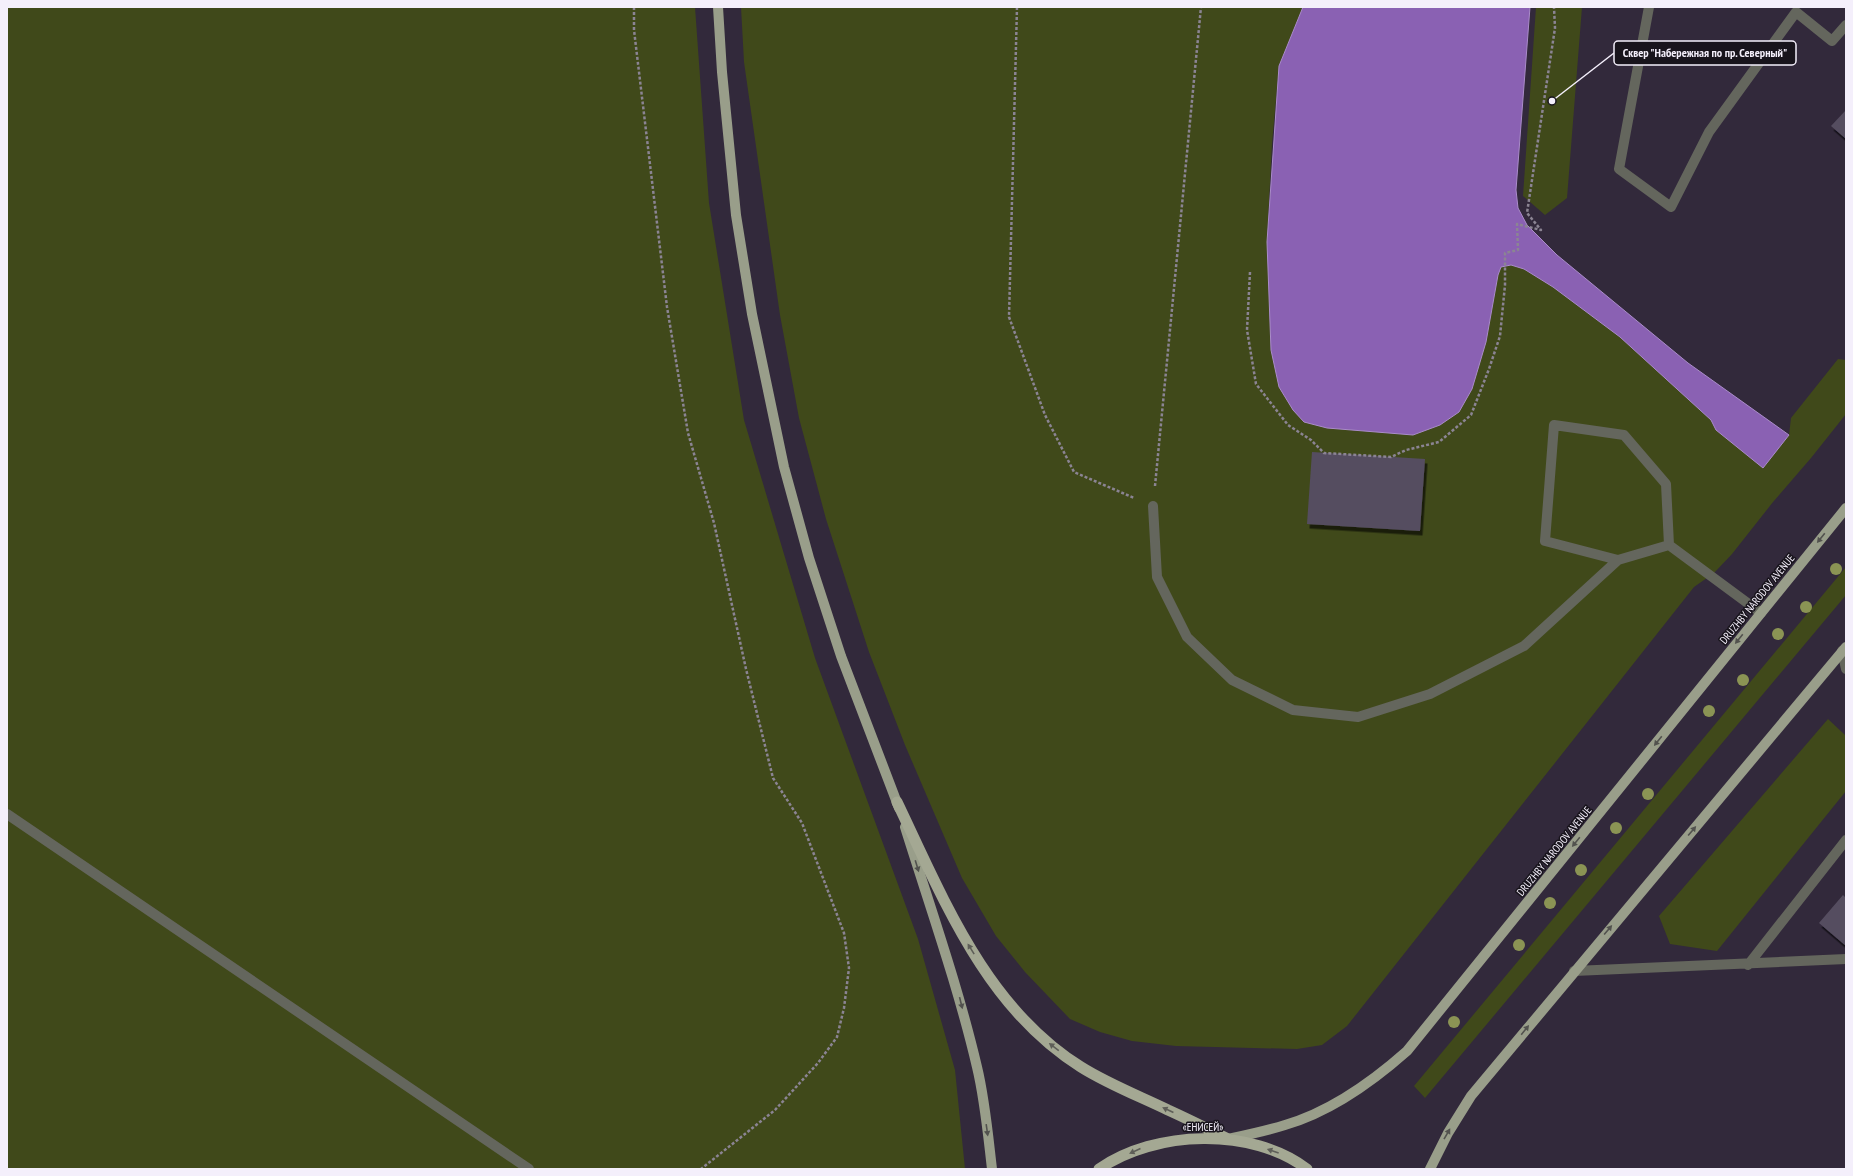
<svg xmlns="http://www.w3.org/2000/svg" width="1853" height="1176" viewBox="0 0 1853 1176" font-family="'PT Sans Narrow',sans-serif">
	<style>
		.green { fill: #40491a }
		.water { fill: #8a61b3; stroke: #aa8cc9 }
		.building { fill: #554d60; filter: url(#shadow) }
		.lines { fill: none; stroke-linecap: round; stroke-linejoin: round }
		.path { stroke: #8b8493; stroke-width: 2.5; stroke-dasharray: 3 2; stroke-linecap: butt }
		.service { stroke: #64665d; stroke-width: 10 }
		.minor { stroke: #64665d; stroke-width: 10 }
		.primary { stroke: #999e8a; stroke-width: 10 }
		.trunk { stroke: #a4a893; stroke-width: 11 }
		.tree { fill: #8b9454 }
		.oneway { fill: #52524e }
		.oneway2 { fill: #5e5e58 }
		.labels { text-anchor: middle; dominant-baseline: central; stroke-width: 3; stroke-linejoin: round; paint-order: stroke }
		.street-label { font-size: 11px; fill: #f4effb; stroke: #18141c }
		.leader { fill: none; stroke: #f4effb; stroke-width: 1.5 }
		.callout-dot { fill: #f4effb; stroke: #18141c; stroke-width: 1.5 }
		.callout { fill: #18141c; stroke: #f4effb; stroke-width: 1.5 }
		.callout-label { font-size: 12px; text-anchor: middle; font-weight: bold; fill: #f4effb }
	</style>
	<defs>
		<filter id="shadow"><feDropShadow dx="2.5" dy="4.5" stdDeviation="0" flood-color="#0009"/></filter>
	</defs>
	<rect width="100%" height="100%" fill="#32293b"/>
	<path class="green" d="M 7,7 L 695,7 L 709,203 L 744,420 L 815,658 L 918,939 L 955,1070 L 965,1169 L 7,1169 Z
		M 741,7 L 1303,7 L 1279,66 L 1272,143 L 1267,242 L 1271,350 L 1279,387 L 1428,429 L 1440,425 L 1486,342 L 1498,275 L 1501,267 L 1511,265 L 1524,269 L 1553,287 L 1620,337 L 1711,420 L 1716,430 L 1789,435 L 1791,418 L 1838,359 L 1846,360 L 1846,414 L 1811,458 L 1773,502 L 1732,554 L 1714,573 L 1694,587 L 1347,1026 L 1322,1045 L 1297,1049 L 1176,1046 L 1132,1041 L 1100,1032 L 1070,1019 L 1025,972 L 996,936 L 962,878 L 905,745 L 869,652 L 826,519 L 799,418 L 780,315 L 744,62 Z
		M 1536,7 L 1582,7 L 1567,198 L 1545,215 L 1523,196 Z
		M 1846,567 L 1846,595 L 1425,1098 L 1414,1086 Z
		M 1828,719 L 1845,735 L 1846,791 L 1717,951 L 1670,944 L 1659,916 Z"/>
	<path class="water" d="M 1303,7 L 1530,7 L 1516,190 L 1518,208 L 1527,225 L 1557,255 L 1688,363 L 1789,435 L 1763,468 L 1716,430 L 1711,420 L 1620,337 L 1553,287 L 1524,269 L 1511,265 L 1501,267 L 1498,275 L 1486,342 L 1472,389 L 1459,412 L 1440,425 L 1413,435 L 1327,428 L 1304,422 L 1293,410 L 1279,387 L 1271,350 L 1267,242 L 1279,66 Z"/>
	<path class="building" d="M 1846,110 L 1846,139 L 1831,126 Z
		M 1312,452 L 1425,459 L 1420,531 L 1307,524 Z
		M 1843,895 L 1846,898 L 1846,946 L 1819,923 Z"/>
	<g class="lines">
		<path class="path" d="M 634,7 L 634,30 L 667,307 L 688,433 L 714,523 L 746,669 L 773,778 L 802,823 L 844,933 L 849,968 L 844,1008 L 837,1037 L 818,1063 L 775,1110 L 701,1169
			M 1017,7 L 1009,317 L 1045,415 L 1074,472 L 1134,498
			M 1250,272 L 1247,330 L 1256,384 L 1288,425 L 1311,440 L 1324,453 L 1391,457 L 1406,450 L 1439,442 L 1471,415 L 1489,369 L 1500,336 L 1505,285 L 1505,253 L 1518,250 L 1517,224 L 1541,230 L 1527,213 L 1555,28 L 1554,7
			M 1155,486 L 1201,7"/>
		<path class="service" d="M 1649,7 L 1619,169 L 1671,207 L 1709,132 L 1796,12 L 1832,41 L 1846,25
			M 1153,506 L 1157,577 L 1187,637 L 1232,680 L 1293,710 L 1358,717 L 1430,694 L 1524,646 L 1618,560 L 1669,545 L 1761,613
			M 1618,560 L 1545,541 L 1554,425 L 1624,435 L 1666,484 L 1669,545
			M 1842,651 L 1846,669
			M 1748,965 L 1846,840
			M 1574,971 L 1846,959"/>
		<path class="minor" d="M 7,814 L 529,1169"/>
		<path class="primary" d="M 718,7 L 722,72 L 736,215 L 752,314 L 784,467 L 809,558 L 841,656 L 899,808
			M 905,827 C 930,907 958,986 977,1067 C 985,1100 988,1135 992,1169
			M 1228,1139 C 1247,1135 1266,1131 1285,1125 C 1330,1112 1372,1082 1407,1051 L 1846,508
			M 1430,1169 L 1448,1133 L 1471,1096 L 1846,647"/>
		<path class="trunk" d="M 897,802 C 943,898 986,1008 1081,1067 C 1108,1084 1139,1096 1168,1110 C 1188,1119 1208,1129 1228,1139
			M 1099,1169 C 1155,1130 1252,1127 1307,1169"/>
	</g>
	<g class="tree">
		<circle cx="1836" cy="569" r="6"/>
		<circle cx="1806" cy="607" r="6"/>
		<circle cx="1778" cy="634" r="6"/>
		<circle cx="1743" cy="680" r="6"/>
		<circle cx="1709" cy="711" r="6"/>
		<circle cx="1648" cy="794" r="6"/>
		<circle cx="1616" cy="828" r="6"/>
		<circle cx="1581" cy="870" r="6"/>
		<circle cx="1550" cy="903" r="6"/>
		<circle cx="1519" cy="945" r="6"/>
		<circle cx="1454" cy="1022" r="6"/>
	</g>
	<defs><path id="oneway-solid" d="M-6-.8H1V-3.2L6.5 0L1 3.2V.8H-6Z"/></defs>
	<g class="oneway">
		<use href="#oneway-solid" transform="translate(1821 538) rotate(129)"/>
		<use href="#oneway-solid" transform="translate(1739 639) rotate(129)"/>
		<use href="#oneway-solid" transform="translate(1658 741) rotate(129)"/>
		<use href="#oneway-solid" transform="translate(1692 831) rotate(-50)"/>
		<use href="#oneway-solid" transform="translate(1576 842) rotate(129)"/>
		<use href="#oneway-solid" transform="translate(917 866) rotate(73)"/>
		<use href="#oneway-solid" transform="translate(1608 930) rotate(-50)"/>
		<use href="#oneway-solid" transform="translate(961 1003) rotate(76)"/>
		<use href="#oneway-solid" transform="translate(1525 1030) rotate(-51)"/>
		<use href="#oneway-solid" transform="translate(987 1130) rotate(82)"/>
		<use href="#oneway-solid" transform="translate(1447 1134) rotate(-60)"/>
	</g>
	<g class="oneway2">
		<use href="#oneway-solid" transform="translate(971 949) rotate(-122)"/>
		<use href="#oneway-solid" transform="translate(1054 1047) rotate(-143)"/>
		<use href="#oneway-solid" transform="translate(1168 1110) rotate(-155)"/>
		<use href="#oneway-solid" transform="translate(1135 1151) rotate(156)"/>
		<use href="#oneway-solid" transform="translate(1273 1151) rotate(-161)"/>
	</g>
	<g class="labels">
		<g class="street-label">
			<text transform="translate(1757 599) rotate(-51)">DRUZHBY NARODOV AVENUE</text>
			<text transform="translate(1554 851) rotate(-51)">DRUZHBY NARODOV AVENUE</text>
			<text x="1203" y="1127">«ЕНИСЕЙ»</text>
		</g>
	</g>
	<path class="leader" d="M1552 101L1614 53"/>
	<circle class="callout-dot" cx="1552" cy="101" r="4"/>
	<rect class="callout" x="1614" y="41" width="182" height="24" rx="4"/>
	<g class="callout-label">
		<text x="1705" y="57">Сквер "Набережная по пр. Северный"</text>
	</g>
	<rect width="1853" height="1176" fill="none" stroke="#f4effb" stroke-width="16"/>
</svg>
